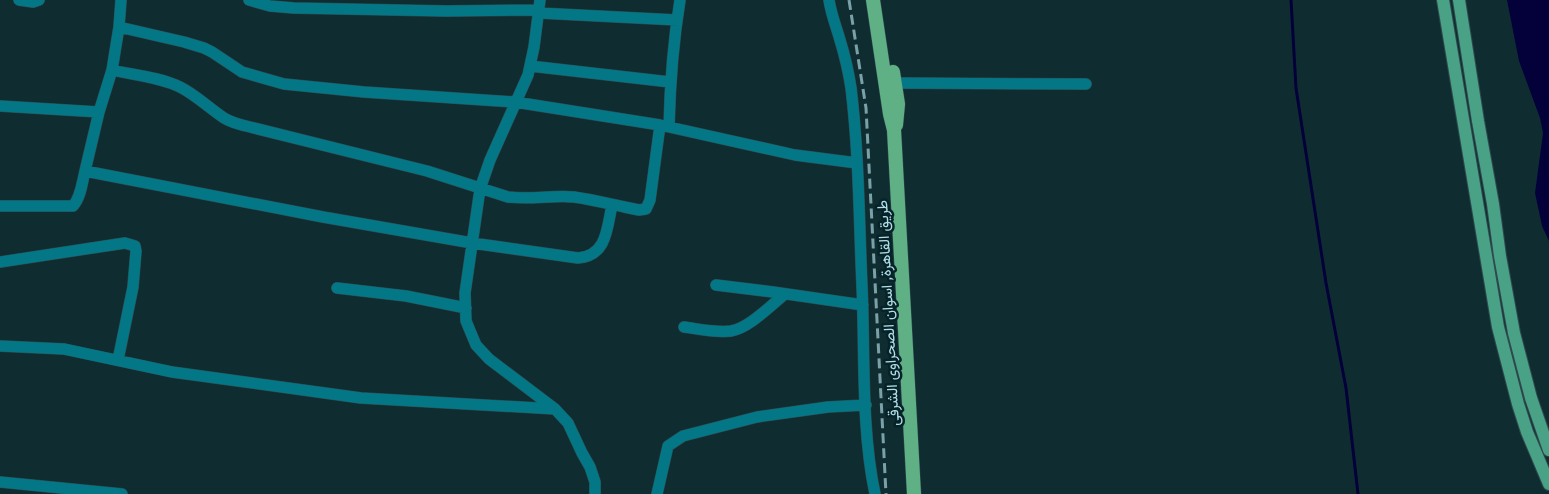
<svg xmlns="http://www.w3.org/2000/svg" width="1549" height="494" viewBox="0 0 1549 494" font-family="'Golos Text',Vazirmatn,sans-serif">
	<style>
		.water { fill: #040039 }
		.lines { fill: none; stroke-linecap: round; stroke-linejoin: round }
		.stream { stroke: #040039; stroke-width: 3 }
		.minor-casing { stroke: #2f494e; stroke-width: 12 }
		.primary-casing { stroke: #2f494e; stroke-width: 14 }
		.trunk-casing { stroke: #2f494e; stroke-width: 15 }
		.minor { stroke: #037786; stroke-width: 11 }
		.primary { stroke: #49a286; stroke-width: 12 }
		.trunk { stroke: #60b086; stroke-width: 14 }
		.rail { stroke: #7ba1a8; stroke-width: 3; stroke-dasharray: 10 5; stroke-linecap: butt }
		.labels { text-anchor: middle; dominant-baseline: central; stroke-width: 5; stroke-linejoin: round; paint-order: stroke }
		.street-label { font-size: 15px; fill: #b3dde5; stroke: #052328 }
	</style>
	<rect width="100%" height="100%" fill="#0f2d31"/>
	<path class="water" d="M 1507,0 L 1549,0 L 1549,241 L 1542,226 L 1535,193 L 1543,133 L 1540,118 L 1519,61 Z"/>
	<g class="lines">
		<path class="stream" d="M 1291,0 L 1296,88 L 1326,283 L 1346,388 L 1358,494"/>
		<defs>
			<path id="minor" d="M 19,0 L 33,2 L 39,0
				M 249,0 L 270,6 L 294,8 L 446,11 L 539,10
				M 540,0 L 534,47 L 528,75 L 490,160 L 480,189 L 465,293 L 466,321 L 476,345 L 489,359 L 555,409 L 568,423 L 582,453 L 590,467 L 595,482 L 595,494
				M 829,0 C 831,14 836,26 840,40 C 844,53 849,75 851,88 C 859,154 859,220 862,286 C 865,353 861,428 875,494
				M 539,13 L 677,20
				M 119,27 L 121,0
				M 530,66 L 670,82
				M 112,70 C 134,75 159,77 180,87 C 196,95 209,108 224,118 C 232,123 241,125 250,127 L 427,171 L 508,197 C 530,200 552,195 574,197 C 596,200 617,206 639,210 L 646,209 L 650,200 L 660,125
				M 895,83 L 1086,84
				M 0,106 L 99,112 L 85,171
				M 99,112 L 112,70 L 119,27 L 184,42 L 204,48 L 212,52 L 242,72 L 284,84 L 364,92 L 515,102 L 660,125 L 795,155 L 857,163
				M 669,127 C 670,84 673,43 680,0
				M 0,206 L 73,206 C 81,197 82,183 85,171 L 323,217 L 472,243 L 578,258 C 607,256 607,228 612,205
				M 0,262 L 125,243 L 135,246 L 136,251 L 133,287 L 118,360
				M 716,285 L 773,292 L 863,305
				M 337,288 L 406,296 L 466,308
				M 684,327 C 699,329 716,333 731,331 C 749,328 770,306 785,294
				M 0,346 L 64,349 L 172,372 L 361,398 L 555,409
				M 0,482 L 122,494
				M 657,494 L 668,446 L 683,436 L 757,417 L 828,407 L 866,405"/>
			<path id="primary" d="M 1443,0 L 1498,327 L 1518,404 L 1527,432 L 1549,484
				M 1459,0 L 1478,121 L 1493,204 L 1500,256 L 1514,333 L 1531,398 L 1549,450"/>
			<path id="trunk" d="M 873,0 L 890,114 L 894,130 L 914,494
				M 893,72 L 898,104 L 896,125"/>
		</defs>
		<use href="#minor" class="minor-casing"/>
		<use href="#primary" class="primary-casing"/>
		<use href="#trunk" class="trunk-casing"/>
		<use href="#minor" class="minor"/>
		<use href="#primary" class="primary"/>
		<use href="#trunk" class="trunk"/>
		<path class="rail" d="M 849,0 L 866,108 L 886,494"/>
	</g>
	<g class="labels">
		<g class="street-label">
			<text transform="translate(887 313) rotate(-93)">طريق القاهرة, اسوان الصحراوى الشرقى</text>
		</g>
	</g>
</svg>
